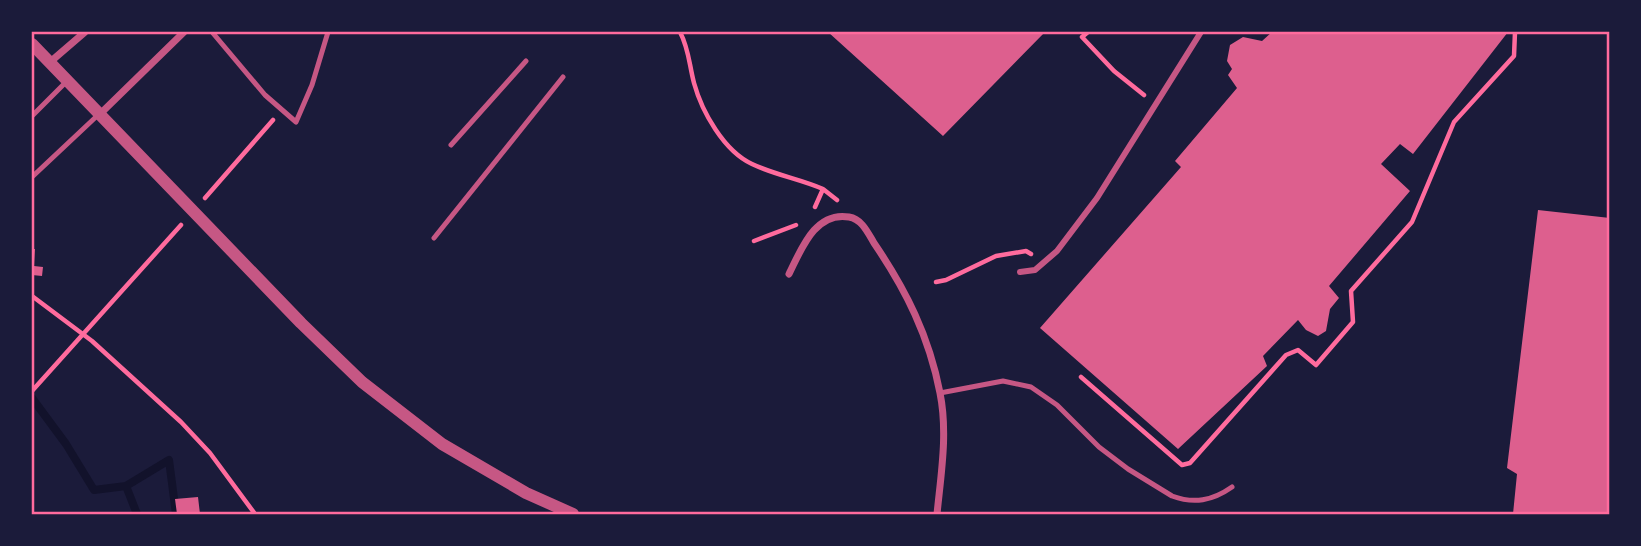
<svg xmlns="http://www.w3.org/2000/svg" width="1641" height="546" viewBox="0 0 1641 546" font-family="'PT Sans Narrow',sans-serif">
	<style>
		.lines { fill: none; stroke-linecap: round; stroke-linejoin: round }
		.stream { stroke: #12122b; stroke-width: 8 }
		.building { fill: #dd5f8e }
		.path { stroke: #ff6b9d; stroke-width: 4.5 }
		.service { stroke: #c65784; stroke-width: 5 }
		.pedestrian { stroke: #c65784; stroke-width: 6 }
		.minor { stroke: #c65784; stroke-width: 7 }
		.tertiary { stroke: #c65784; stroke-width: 12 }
		.neatline { fill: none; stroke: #ff6b9d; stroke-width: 2.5 }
	</style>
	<rect width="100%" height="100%" fill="#1b1b3a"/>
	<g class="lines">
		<path class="stream" d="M 32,398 L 66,444 L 94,490 L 126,486 L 137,514
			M 126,486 L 169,460 L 176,514"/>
	</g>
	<path class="building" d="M 828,32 L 1045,32 L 943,136 Z
		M 1272,32 L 1508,32 L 1413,154 L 1400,144 L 1381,164 L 1410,191 L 1329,286 L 1339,298 L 1330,309 L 1326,331 L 1318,336 L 1306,330 L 1298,320 L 1263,356 L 1267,366 L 1178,449 L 1040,328 L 1181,167 L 1175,161 L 1237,88 L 1228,75 L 1232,69 L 1227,61 L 1230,45 L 1243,37 L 1262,41 Z
		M 1538,210 L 1610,218 L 1610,514 L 1513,514 L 1517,474 L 1507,468 Z
		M 32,249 L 35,249 L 34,266 L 43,267 L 42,276 L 32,275 Z
		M 198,497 L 200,514 L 177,514 L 175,499 Z"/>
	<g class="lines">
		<path class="path" d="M 680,32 C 689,49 689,64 694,83 C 702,112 724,151 752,164 C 775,175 800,179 823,189
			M 1088,32 L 1082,37 L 1114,71 L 1144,95
			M 205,198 L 273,120
			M 815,207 L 823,189 L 837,200
			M 754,241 L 796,225
			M 936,282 L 946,280 L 996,256 L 1026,251 L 1031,254
			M 32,296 L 92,341 L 181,422 L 210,453 L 255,514
			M 1081,377 L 1182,465 L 1190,463 L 1286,355 L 1298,350 L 1316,365 L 1353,322 L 1351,291 L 1412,222 L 1454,122 L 1514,56 L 1515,32
			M 32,391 L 181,225"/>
		<path class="service" d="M 212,32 L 265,95 L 296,122 L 312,85 L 328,32
			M 32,116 L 66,82
			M 451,145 L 526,61
			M 32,177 L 98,115
			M 434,238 L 563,77
			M 940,393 L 1003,381 L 1031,387 L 1057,405 L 1099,447 L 1128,469 L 1172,496 C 1194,504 1212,501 1232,487"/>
		<path class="pedestrian" d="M 1020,272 L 1035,270 L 1057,251 L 1097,198 L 1201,32"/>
		<path class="minor" d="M 49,63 L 85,32
			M 99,115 L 184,32
			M 789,274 C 801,250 815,211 849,217 C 862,219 868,233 874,243 C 906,290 929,336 940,393 C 948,433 941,474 937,514"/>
		<path class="tertiary" d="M 32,44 L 301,323 L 362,382 L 442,444 L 526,493 L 573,514"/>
	</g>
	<rect width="1641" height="546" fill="none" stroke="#1b1b3a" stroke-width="66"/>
	<rect x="33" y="33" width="1575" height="480" class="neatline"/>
</svg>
